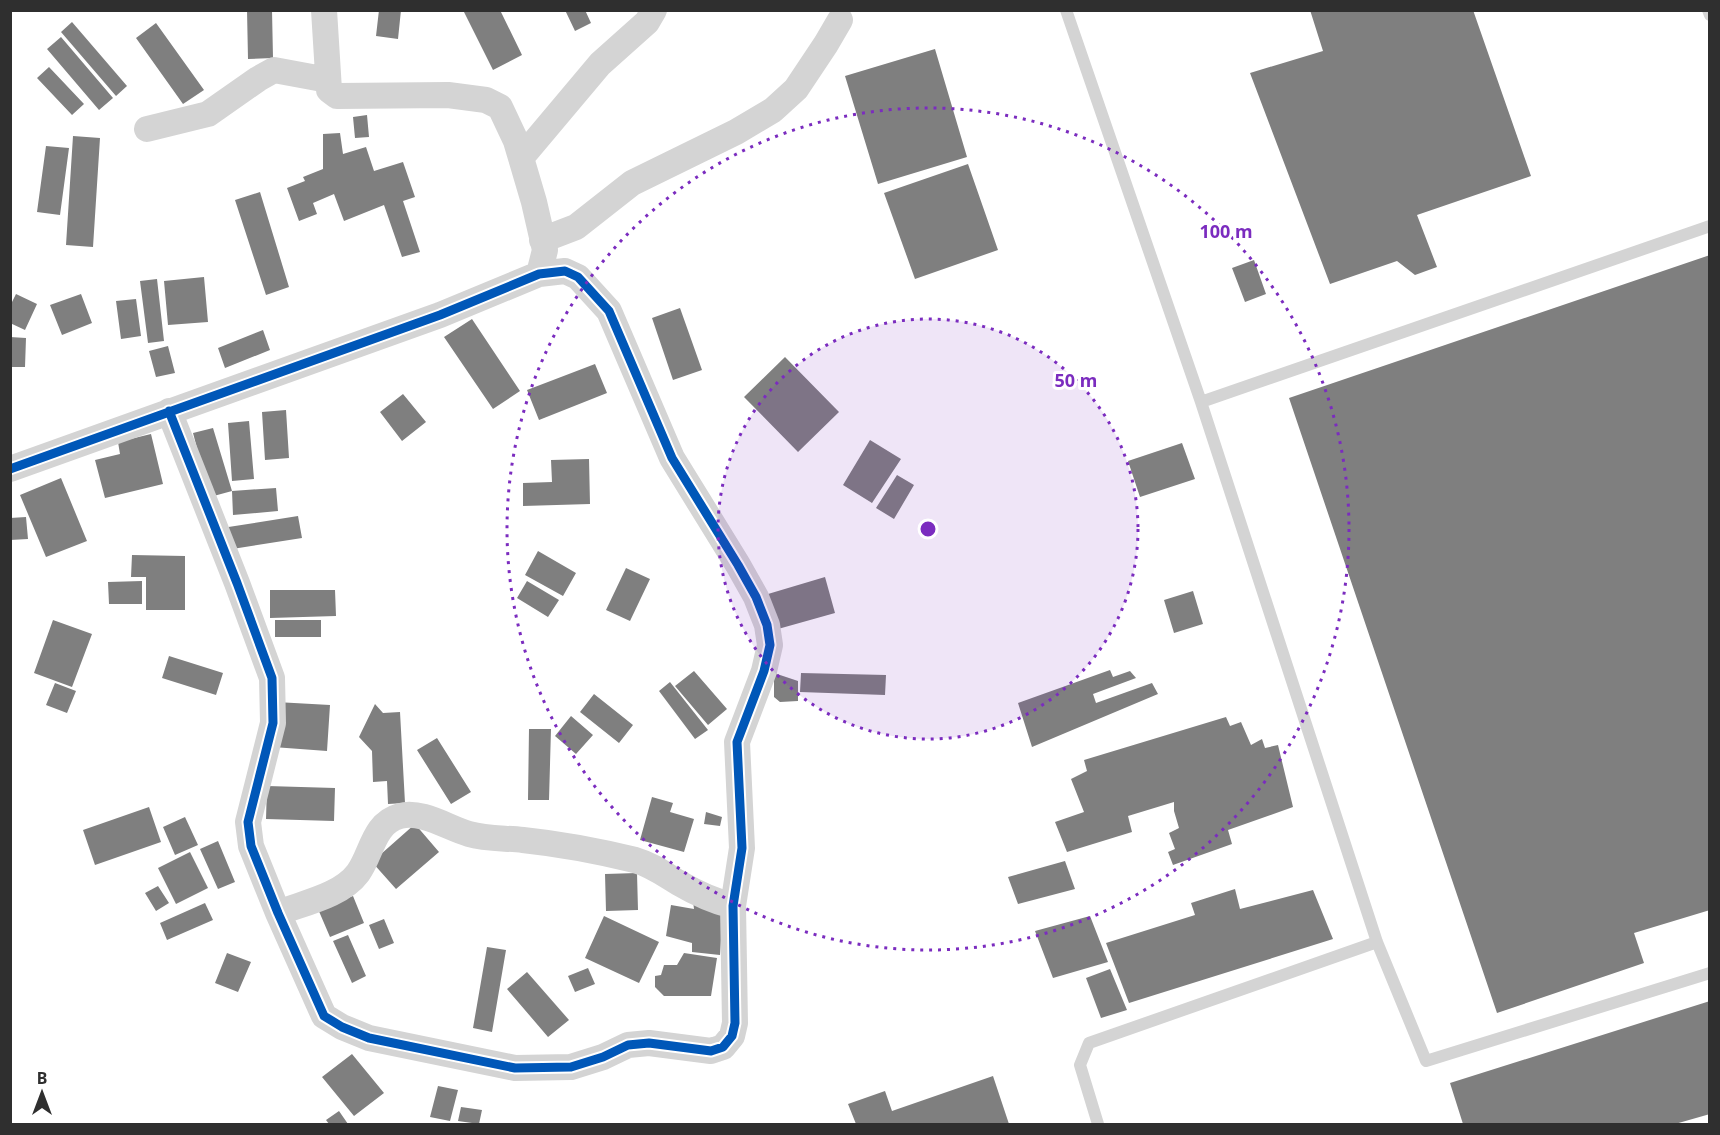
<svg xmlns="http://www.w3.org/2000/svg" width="1720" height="1135" viewBox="0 0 1720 1135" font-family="'Noto Sans',sans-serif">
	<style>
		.building { fill: #7f7f7f }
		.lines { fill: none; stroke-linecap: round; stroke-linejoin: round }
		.lane { stroke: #d4d4d4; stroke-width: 12 }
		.street { stroke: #d4d4d4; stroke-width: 26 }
		.cycleway-casing { stroke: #fff; stroke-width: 13 }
		.cycleway { stroke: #0057b8; stroke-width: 9 }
		.ring { fill: none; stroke: #7b2cbf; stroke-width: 3; stroke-dasharray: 3 6 }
		.centre { fill: #7b2cbf; stroke: #fff; stroke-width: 3 }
		.ring-label { font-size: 18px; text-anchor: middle; font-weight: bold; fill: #7b2cbf; stroke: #fff; stroke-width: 6; stroke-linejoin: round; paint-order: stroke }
	</style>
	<rect width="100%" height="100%" fill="#fff"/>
	<path class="building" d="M 247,10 L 272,10 L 273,58 L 248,59 Z
		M 379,10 L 401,10 L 398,39 L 376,36 Z
		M 463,10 L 500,10 L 522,55 L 493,70 Z
		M 565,10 L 585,10 L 591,23 L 575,31 Z
		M 1310,10 L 1473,10 L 1531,176 L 1417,215 L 1437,267 L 1415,275 L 1397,261 L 1330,284 L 1250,73 L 1323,51 Z
		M 72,22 L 127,86 L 116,96 L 61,32 Z
		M 156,23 L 204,90 L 183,104 L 136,38 Z
		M 61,37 L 113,98 L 99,110 L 47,49 Z
		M 935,49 L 967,157 L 878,184 L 845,76 Z
		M 49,67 L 84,104 L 72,115 L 37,78 Z
		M 367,115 L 369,137 L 355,138 L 353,117 Z
		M 340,133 L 343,154 L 366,147 L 374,171 L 403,162 L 415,197 L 403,201 L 420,252 L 402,257 L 384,205 L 344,221 L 334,194 L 313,203 L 317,214 L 299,221 L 287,188 L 305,181 L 303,177 L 323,169 L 323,134 Z
		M 73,136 L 100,138 L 93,247 L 66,245 Z
		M 46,146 L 69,148 L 60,215 L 37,212 Z
		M 968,164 L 998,250 L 915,279 L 884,193 Z
		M 260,192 L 289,287 L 266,295 L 235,200 Z
		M 1710,255 L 1710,910 L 1634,933 L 1644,963 L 1497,1013 L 1289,398 Z
		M 1254,260 L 1266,294 L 1245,302 L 1232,268 Z
		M 204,277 L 208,322 L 168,325 L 164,281 Z
		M 157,279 L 164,341 L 148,343 L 140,281 Z
		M 16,294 L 37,304 L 25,330 L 10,323 L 10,306 Z
		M 81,294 L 92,323 L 62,335 L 50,305 Z
		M 136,299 L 141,336 L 121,339 L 116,301 Z
		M 680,308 L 702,370 L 673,380 L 652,318 Z
		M 472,319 L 520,391 L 493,409 L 444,337 Z
		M 263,330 L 270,350 L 225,368 L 218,348 Z
		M 10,337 L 26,338 L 25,367 L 10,367 Z
		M 168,346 L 175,373 L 156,377 L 149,351 Z
		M 785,357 L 839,412 L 798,452 L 744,397 Z
		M 595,364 L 607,393 L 539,420 L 527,390 Z
		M 403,394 L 426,422 L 402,441 L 380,412 Z
		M 286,410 L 289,458 L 265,460 L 262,412 Z
		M 249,421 L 254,479 L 232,481 L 228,423 Z
		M 213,428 L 232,491 L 276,488 L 278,511 L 233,515 L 232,491 L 210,497 L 193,433 Z
		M 151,434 L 163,484 L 105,498 L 95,460 L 120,454 L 118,442 Z
		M 870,440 L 901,459 L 872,503 L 843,485 Z
		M 1182,443 L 1195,479 L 1140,497 L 1128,461 Z
		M 589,459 L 590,504 L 523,506 L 523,483 L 552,482 L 551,460 Z
		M 897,475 L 914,485 L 894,519 L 876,508 Z
		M 61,478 L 87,541 L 46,557 L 20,495 Z
		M 298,516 L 302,538 L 226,550 L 222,528 Z
		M 26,517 L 28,539 L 10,540 L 10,518 Z
		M 538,551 L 576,573 L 563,596 L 525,575 Z
		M 132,555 L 185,556 L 185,610 L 146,610 L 146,577 L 131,577 Z
		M 626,568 L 650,579 L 630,621 L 606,610 Z
		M 825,577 L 835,613 L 778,629 L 768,594 Z
		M 142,581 L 142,604 L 109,604 L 108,582 Z
		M 527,581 L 559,600 L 548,617 L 517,598 Z
		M 270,590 L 335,590 L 336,616 L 270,618 Z
		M 1193,591 L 1203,624 L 1174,633 L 1164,600 Z
		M 53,620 L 92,634 L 72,687 L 34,673 Z
		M 275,620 L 321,620 L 321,637 L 275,637 Z
		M 169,656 L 223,673 L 216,695 L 162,678 Z
		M 1110,670 L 1113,677 L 1130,671 L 1136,678 L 1093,694 L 1096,703 L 1152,683 L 1158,694 L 1032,747 L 1018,703 Z
		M 694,671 L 727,709 L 708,725 L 675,686 Z
		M 774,673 L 798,681 L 798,701 L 780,702 L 774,697 Z
		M 801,673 L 886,675 L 885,695 L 800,692 Z
		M 670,682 L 708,730 L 695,739 L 659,691 Z
		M 55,683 L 76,691 L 67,713 L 46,705 Z
		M 594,694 L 633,725 L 619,743 L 580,712 Z
		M 276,702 L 330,705 L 327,751 L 273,747 Z
		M 375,704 L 383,713 L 400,712 L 405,803 L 388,804 L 387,781 L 373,782 L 372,751 L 359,737 Z
		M 571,716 L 593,735 L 576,754 L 555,736 Z
		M 1226,717 L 1230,726 L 1241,722 L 1251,745 L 1262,739 L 1265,748 L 1278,745 L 1293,807 L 1228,830 L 1232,844 L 1173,865 L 1168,852 L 1175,849 L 1169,833 L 1179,828 L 1174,811 L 1174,802 L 1128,816 L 1132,832 L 1067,852 L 1055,822 L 1084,812 L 1071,779 L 1087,771 L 1084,760 Z
		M 529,729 L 551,729 L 549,800 L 528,800 Z
		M 437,738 L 471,792 L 451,804 L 417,750 Z
		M 267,786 L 335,788 L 334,821 L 266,819 Z
		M 652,797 L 673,803 L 670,812 L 694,819 L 684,852 L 640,840 Z
		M 149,807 L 161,842 L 95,865 L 83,830 Z
		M 706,812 L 722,817 L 720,826 L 704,824 Z
		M 185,817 L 198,845 L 175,855 L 163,827 Z
		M 415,824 L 439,852 L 396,889 L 372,862 Z
		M 218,841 L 235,882 L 218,889 L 200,849 Z
		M 190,852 L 208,888 L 176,904 L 158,868 Z
		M 1065,861 L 1075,889 L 1018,904 L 1008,877 Z
		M 637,873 L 638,910 L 606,911 L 605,874 Z
		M 158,886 L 169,903 L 156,911 L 145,893 Z
		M 1235,889 L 1240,909 L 1313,890 L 1333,939 L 1129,1003 L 1106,943 L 1195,915 L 1191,903 Z
		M 353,896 L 364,923 L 330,937 L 318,909 Z
		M 693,901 L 723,910 L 720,955 L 692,952 L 692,943 L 666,936 L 671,905 L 694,909 Z
		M 205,903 L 213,920 L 167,940 L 160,923 Z
		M 604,916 L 659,942 L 639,983 L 585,958 Z
		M 1090,916 L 1108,962 L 1053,978 L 1035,931 Z
		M 384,919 L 394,943 L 379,949 L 369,925 Z
		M 348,935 L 366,976 L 352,983 L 333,941 Z
		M 487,947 L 506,950 L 492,1032 L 473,1028 Z
		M 227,953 L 251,962 L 238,992 L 215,983 Z
		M 684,953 L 717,958 L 711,996 L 664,996 L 655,987 L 655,976 L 661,975 L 664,965 L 677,965 Z
		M 588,968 L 595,984 L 575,992 L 568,976 Z
		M 1110,969 L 1127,1010 L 1101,1018 L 1086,978 Z
		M 527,972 L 569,1020 L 548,1037 L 507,989 Z
		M 1710,1001 L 1710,1114 L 1675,1124 L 1463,1124 L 1450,1083 Z
		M 352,1054 L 384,1093 L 354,1116 L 322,1077 Z
		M 993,1076 L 1009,1124 L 856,1124 L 848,1104 L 885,1091 L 892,1111 Z
		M 438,1086 L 458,1090 L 450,1121 L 430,1117 Z
		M 461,1107 L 482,1110 L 479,1124 L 458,1121 Z
		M 339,1111 L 348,1124 L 329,1124 L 326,1120 Z"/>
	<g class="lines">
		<path class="lane" d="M 1066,10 L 1201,402 L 1377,942 L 1426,1061 L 1710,973
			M 1708,10 L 1710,15
			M 1201,402 L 1710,226
			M 1098,1124 L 1080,1065 L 1089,1043 L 1377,942"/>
		<path class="street" d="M 324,10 L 329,90 L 337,96 L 448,95 L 486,100 L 500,107 L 516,141 L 534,202 L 545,250 L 539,274
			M 147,129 L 208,114 L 258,79 L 274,70 L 328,80
			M 521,158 L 600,64 L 647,22 L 654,10
			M 542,240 L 576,227 L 632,183 L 736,132 L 773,110 L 796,89 L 826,44 L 840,20
			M 10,469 L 440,315 L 539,274 L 565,271 L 578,277 L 609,311 L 672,458 L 738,565 L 756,597 L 767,625 L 770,645 L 764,671 L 737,742 L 742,848 L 733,906 L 735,1023 L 732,1036 L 723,1047 L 711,1051 L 649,1043 L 628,1045 L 603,1057 L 571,1067 L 515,1068 L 369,1038 L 342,1027 L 324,1016 L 278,913 L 251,846 L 248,822 L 273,723 L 272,678 L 237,583 L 169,411
			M 278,913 C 303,903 341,896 358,873 C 372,854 373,823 400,816 C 422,810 448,828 469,834 C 486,839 505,838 523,840 C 561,844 598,851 635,860 C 652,865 664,874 679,883 C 696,893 714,901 733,906"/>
		<defs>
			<path id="cycleway" d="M 10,469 L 440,315 L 539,274 L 565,271 L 578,277 L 609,311 L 672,458 L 738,565 L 756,597 L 767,625 L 770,645 L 764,671 L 737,742 L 742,848 L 733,906 L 735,1023 L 732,1036 L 723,1047 L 711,1051 L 649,1043 L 628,1045 L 603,1057 L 571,1067 L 515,1068 L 369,1038 L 342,1027 L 324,1016 L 278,913 L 251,846 L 248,822 L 273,723 L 272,678 L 237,583 L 169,411"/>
		</defs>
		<use href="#cycleway" class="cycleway-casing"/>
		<use href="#cycleway" class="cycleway"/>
	</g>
	<circle cx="928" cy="529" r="210" fill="#7b2cbf" fill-opacity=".12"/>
	<g class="ring">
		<circle cx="928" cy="529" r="210"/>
		<circle cx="928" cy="529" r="421"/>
	</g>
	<circle cx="928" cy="529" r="9" class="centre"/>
	<g class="ring-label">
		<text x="1226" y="238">100 m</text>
		<text x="1076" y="387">50 m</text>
	</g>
	<rect width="1720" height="1135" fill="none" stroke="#2f2f2f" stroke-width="24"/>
	<g transform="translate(42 1093)" stroke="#ffffff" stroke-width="4.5" paint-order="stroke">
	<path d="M0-4.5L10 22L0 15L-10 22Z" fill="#2f2f2f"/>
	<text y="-9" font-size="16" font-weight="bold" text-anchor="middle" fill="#2f2f2f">B</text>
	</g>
</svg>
